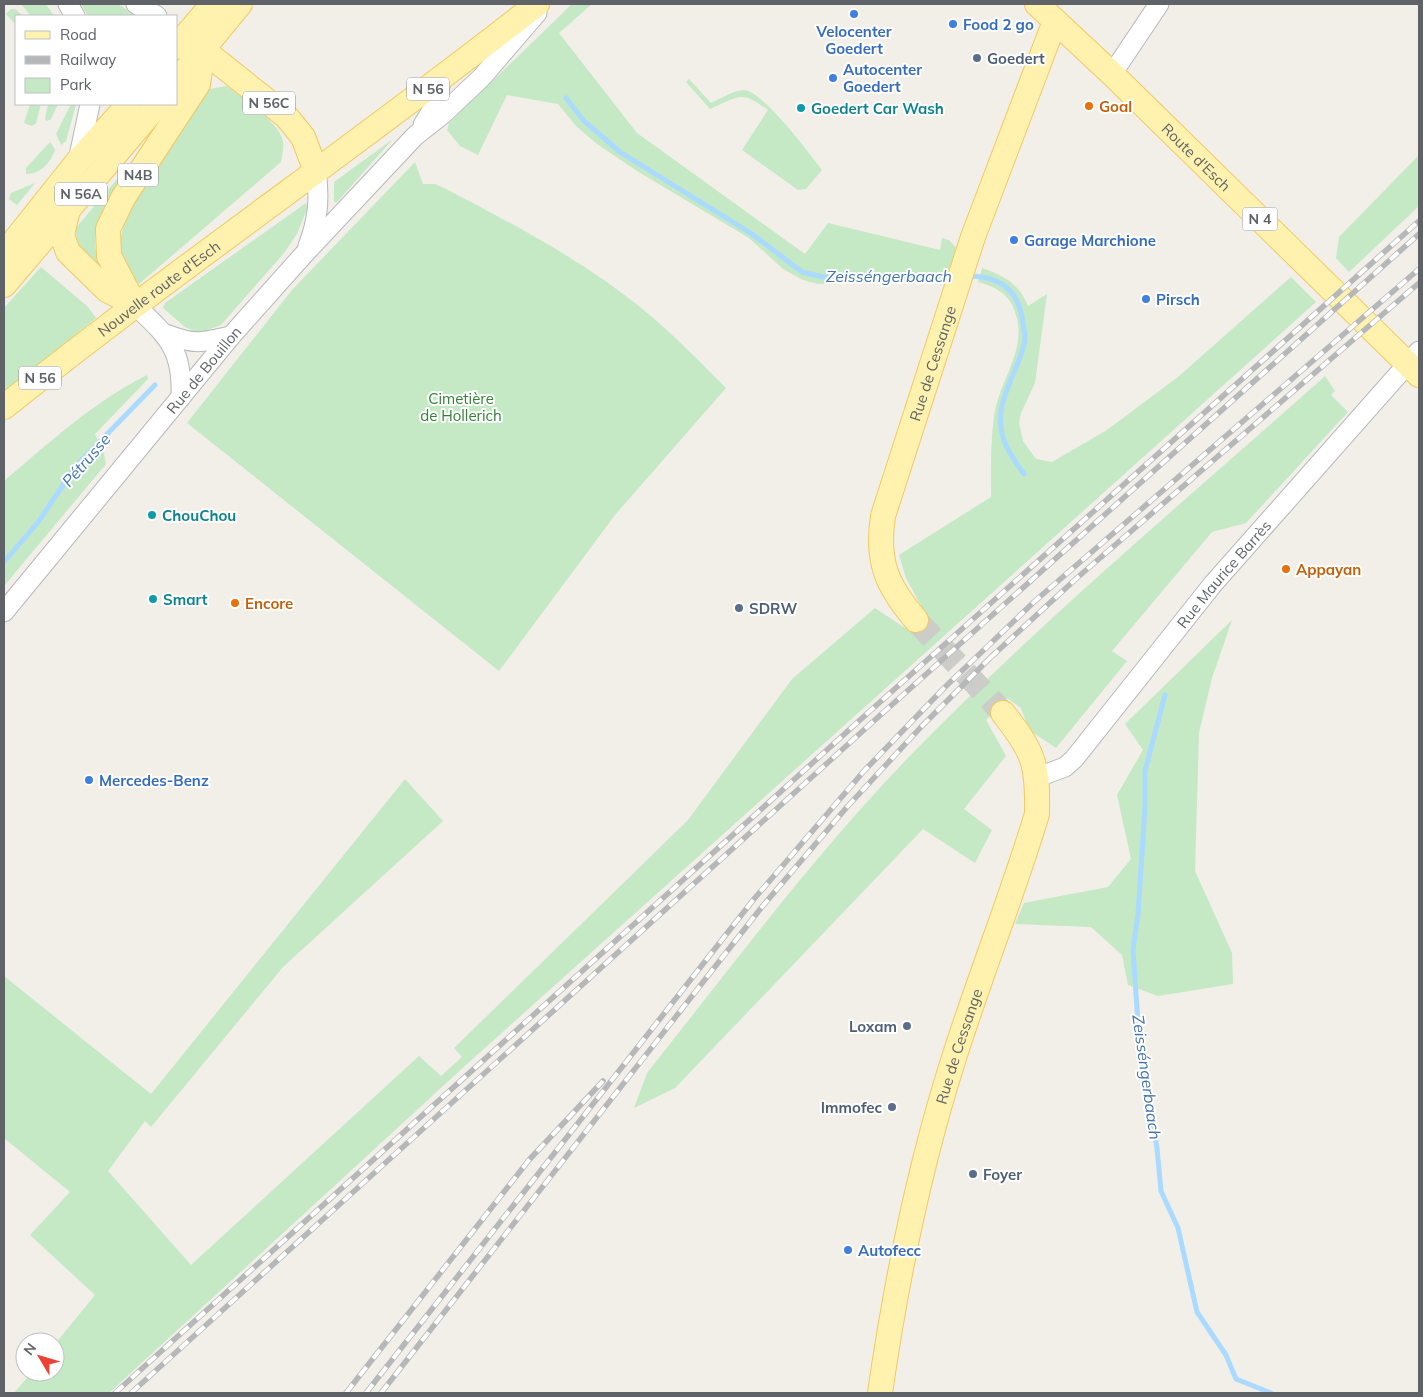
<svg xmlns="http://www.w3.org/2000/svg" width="1423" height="1397" viewBox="0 0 1423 1397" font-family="Mulish,sans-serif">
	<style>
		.green { fill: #c5e8c5 }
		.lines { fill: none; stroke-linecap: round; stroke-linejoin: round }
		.stream { stroke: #aadaff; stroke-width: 5 }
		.major-tunnel { stroke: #ccccc8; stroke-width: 24; stroke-dasharray: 24 12; stroke-linecap: butt }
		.minor-casing { stroke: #b5b8bc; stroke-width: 21 }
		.major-casing { stroke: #f2c960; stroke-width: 26 }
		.minor { stroke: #fff; stroke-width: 19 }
		.major { stroke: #fff2af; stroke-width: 24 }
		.rail-casing { stroke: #b6b7b8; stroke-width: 5.5 }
		.rail { stroke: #fff; stroke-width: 4; stroke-dasharray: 11; stroke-linecap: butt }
		.shop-dot { fill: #3f7fe0; stroke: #fff; stroke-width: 2 }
		.service-dot { fill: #5c6f8a; stroke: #fff; stroke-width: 2 }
		.food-dot { fill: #e8710a; stroke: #fff; stroke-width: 2 }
		.culture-dot { fill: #0f9aa8; stroke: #fff; stroke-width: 2 }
		.labels { text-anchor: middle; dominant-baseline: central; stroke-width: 4; stroke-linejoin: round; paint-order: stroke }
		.shield { fill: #fff; stroke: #8f9295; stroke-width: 1 }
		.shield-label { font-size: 14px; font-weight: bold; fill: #5f6368 }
		.shop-label { font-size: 15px; font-weight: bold; fill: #366cbe; stroke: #fff; text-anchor: start }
		.service-label { font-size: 15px; font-weight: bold; fill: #4e5e75; stroke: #fff; text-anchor: start }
		.food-label { font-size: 15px; font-weight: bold; fill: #c56008; stroke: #fff; text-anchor: start }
		.culture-label { font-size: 15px; font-weight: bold; fill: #0d838f; stroke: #fff; text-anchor: start }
		.street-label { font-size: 15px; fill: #5f6368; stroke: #fff }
		.park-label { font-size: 15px; fill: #348238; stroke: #fff }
		.water-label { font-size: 16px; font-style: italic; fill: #4174aa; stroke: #fff }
	</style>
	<rect width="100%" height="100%" fill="#f1efe8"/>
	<path class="green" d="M 21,4 L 46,4 L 54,16 L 31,16 Z
		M 81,4 L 118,4 L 137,16 L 88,16 Z
		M 572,4 L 592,4 L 559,33 L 637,133 L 805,254 L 828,223 L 940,250 L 942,238 L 949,240 L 956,248 L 946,280 L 818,284 L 803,280 L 783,269 L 749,238 L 637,171 L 597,144 L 576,126 L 558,104 L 507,95 L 478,155 L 460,146 L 447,130 L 449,123 Z
		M 11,9 L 15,9 L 23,16 L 16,16 L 16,25 L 6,14 Z
		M 689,79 L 711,103 C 720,99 734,90 744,90 C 763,91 809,153 822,170 L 806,189 L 798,190 L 742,150 L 768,110 C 740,90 740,96 710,109 L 686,82 Z
		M 227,86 C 243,99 280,122 283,142 C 284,149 282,156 281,162 L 139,284 L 127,268 L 119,246 L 127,212 L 209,89 Z
		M 30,104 L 41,104 L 36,123 L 32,126 L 24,123 Z
		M 48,104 L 58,104 L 51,119 L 47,121 L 45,119 Z
		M 71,104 L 76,105 L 75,108 L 66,141 L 61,145 L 56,134 Z
		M 393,139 L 337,202 L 334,202 L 334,182 Z
		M 50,142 L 55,150 C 50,163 41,174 26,174 L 26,168 Z
		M 1419,155 L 1419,206 L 1349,272 L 1336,258 L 1339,237 Z
		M 415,162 L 423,184 L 435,184 L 446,189 C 515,225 586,262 646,312 C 674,335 700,362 726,388 L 615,515 L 499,671 L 187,423 L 292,290 Z
		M 122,173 C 111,201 95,212 95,246 C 96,254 101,261 101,269 C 88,256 75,248 76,228 Z
		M 35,183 L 17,205 L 9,199 L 11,193 Z
		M 306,203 L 307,209 L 297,234 L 284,253 L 221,325 L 199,333 L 185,327 L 163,308 L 165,303 Z
		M 41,267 L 88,307 L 96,318 L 4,392 L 4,308 Z
		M 982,268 C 1005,276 1019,284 1028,306 L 1047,294 L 1035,383 L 1021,413 L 1019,423 L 1023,441 L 1036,459 L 1052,462 L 1107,430 L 1178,377 L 1291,277 L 1316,302 L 467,1064 L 109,1393 L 14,1393 L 32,1372 L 55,1372 L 55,1344 L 95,1295 L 30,1235 L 70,1192 L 4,1138 L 4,976 L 151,1094 L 405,779 L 443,821 L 283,967 L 151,1127 L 145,1121 L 108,1171 L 191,1265 L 419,1056 L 441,1076 L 462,1057 L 454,1048 L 688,820 L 792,679 L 875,608 L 905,628 L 925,613 L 906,578 L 899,555 L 991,497 C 991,467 990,435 996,406 C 1004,375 1026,347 1016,315 C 1010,294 998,288 978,282 Z
		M 147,375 L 148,379 L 95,434 L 104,454 L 106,464 L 4,586 L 4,481 C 49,443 93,402 147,375 Z
		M 1325,376 L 1335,391 L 1331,395 L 1348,412 L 1246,523 L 1212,532 L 1112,651 L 1127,661 L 1056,748 L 1029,730 L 1021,708 L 1007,698 L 986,720 L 1006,756 L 964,809 L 992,830 L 975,863 L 923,829 L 675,1088 L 634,1108 L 647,1073 C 731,967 812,858 906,760 C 1037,624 1184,502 1325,376 Z
		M 1232,620 L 1212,678 L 1199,733 L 1195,871 L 1232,953 L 1233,984 L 1158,996 L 1128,985 L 1122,955 L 1091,927 L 1015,924 L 1024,903 L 1108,887 L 1131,859 L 1117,795 L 1143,750 L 1125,724 Z"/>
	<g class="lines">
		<path class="stream" d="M 566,98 L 584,121 L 620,152 L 752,234 L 802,272 L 823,277 L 954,276
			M 968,276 C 1001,276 1020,291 1023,324 C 1024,329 1025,335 1025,340 C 1021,364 1004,387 1001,412 C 998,438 1010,455 1024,474
			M 4,562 L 39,521 L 75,467 L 155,385
			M 1165,695 L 1145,771 L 1145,807 L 1138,914 L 1133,950 L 1140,1052 L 1157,1148 L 1161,1191 L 1178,1228 L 1197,1312 L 1226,1355 L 1236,1379 L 1271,1393"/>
		<path class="major-tunnel" d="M 916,620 L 1003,713"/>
		<defs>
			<g id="minor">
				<path d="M 68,4 L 75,16"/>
				<path d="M 136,4 L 157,16"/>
				<path d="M 1112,74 L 1159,4"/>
				<path d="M 423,125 L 434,107 L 442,79"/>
				<path d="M 78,161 L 90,104"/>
				<path d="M 308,246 C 318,220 320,198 316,171"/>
				<path d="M 134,304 C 167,336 183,348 181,397"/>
				<path d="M 166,334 C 194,345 202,343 231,336"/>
				<path id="s1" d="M 4,612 L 231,336 L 306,252 L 415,136 L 443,114 L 482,77 L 537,13"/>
				<path id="s2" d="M 1038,777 L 1065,767 L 1074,759 L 1213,584 L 1419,351"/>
			</g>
			<g id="major">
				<path id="s3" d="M 1037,4 L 1112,74 L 1419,375"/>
				<path d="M 176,47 L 213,4"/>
				<path d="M 203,50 L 286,116 L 303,137 L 316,171"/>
				<path d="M 176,82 L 240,4"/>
				<path d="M 68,210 L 62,235 L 68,252 L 107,290 L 134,304"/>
				<path d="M 4,254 L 78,161 L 129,104"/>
				<path d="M 4,285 L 158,104"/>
				<path d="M 134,304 L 109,256 L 108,229 L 123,198 L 198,84 L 203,50"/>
				<path id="s4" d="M 4,407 C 178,268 362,142 537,4"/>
				<path id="s5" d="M 916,620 C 887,586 876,562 883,516 L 973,237 L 1055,21"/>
				<path id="s6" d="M 880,1393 C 896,1282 919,1168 953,1061 C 979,978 1012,897 1037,814 C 1038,764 1034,752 1003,713"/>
			</g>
		</defs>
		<use href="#minor" class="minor-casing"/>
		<use href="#major" class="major-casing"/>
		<use href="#minor" class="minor"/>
		<use href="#major" class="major"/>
		<defs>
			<path id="rail" d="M 990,658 L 1078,577 L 1419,283
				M 115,1393 L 870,711 L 1419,221
				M 131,1393 L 876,719 L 1419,234
				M 346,1393 L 529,1160 L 603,1081
				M 366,1393 L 754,899 L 864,771 L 944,688 L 1035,601 L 1419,269
				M 381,1393 L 761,908 L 847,807 L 921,727 L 995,653"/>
		</defs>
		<use href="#rail" class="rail-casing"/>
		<use href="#rail" class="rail"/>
	</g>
	<g class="shop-dot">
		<circle cx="854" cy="14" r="5"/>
		<circle cx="953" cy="24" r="5"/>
		<circle cx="833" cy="78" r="5"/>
		<circle cx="1014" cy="240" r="5"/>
		<circle cx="1146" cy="299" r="5"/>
		<circle cx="89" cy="780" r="5"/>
		<circle cx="848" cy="1250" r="5"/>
	</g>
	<g class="service-dot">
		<circle cx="977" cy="58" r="5"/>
		<circle cx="739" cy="608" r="5"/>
		<circle cx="907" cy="1026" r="5"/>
		<circle cx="892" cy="1107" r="5"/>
		<circle cx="973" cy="1174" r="5"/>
	</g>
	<g class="food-dot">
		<circle cx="1089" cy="106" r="5"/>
		<circle cx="1286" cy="569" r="5"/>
		<circle cx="235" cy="603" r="5"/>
	</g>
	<g class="culture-dot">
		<circle cx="801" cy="108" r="5"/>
		<circle cx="152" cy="515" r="5"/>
		<circle cx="153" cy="599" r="5"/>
	</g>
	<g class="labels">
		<g class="shield">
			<rect x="407" y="77.5" width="42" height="23" rx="4"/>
			<rect x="243" y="91.5" width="52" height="23" rx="4"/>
			<rect x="118" y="163.5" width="40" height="23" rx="4"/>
			<rect x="55" y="182.5" width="52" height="23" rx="4"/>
			<rect x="1242.5" y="207.5" width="35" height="23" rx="4"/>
			<rect x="19" y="366.5" width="42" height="23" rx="4"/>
		</g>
		<g class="shield-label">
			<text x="428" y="89">N 56</text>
			<text x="269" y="103">N 56C</text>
			<text x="138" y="175">N4B</text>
			<text x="81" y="194">N 56A</text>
			<text x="1260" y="219">N 4</text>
			<text x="40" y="378">N 56</text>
		</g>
		<g class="shop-label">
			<text x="963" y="24">Food 2 go</text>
			<text x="854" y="31" text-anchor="middle">Velocenter<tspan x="854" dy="17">Goedert</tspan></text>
			<text x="843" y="69">Autocenter<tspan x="843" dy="17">Goedert</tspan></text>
			<text x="1024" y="240">Garage Marchione</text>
			<text x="1156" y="299">Pirsch</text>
			<text x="99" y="780">Mercedes-Benz</text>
			<text x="858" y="1250">Autofecc</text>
		</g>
		<g class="service-label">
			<text x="987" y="58">Goedert</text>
			<text x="749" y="608">SDRW</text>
			<text x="897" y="1026" text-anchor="end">Loxam</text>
			<text x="882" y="1107" text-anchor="end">Immofec</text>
			<text x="983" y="1174">Foyer</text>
		</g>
		<g class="food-label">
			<text x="1099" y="106">Goal</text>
			<text x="1296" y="569">Appayan</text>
			<text x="245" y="603">Encore</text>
		</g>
		<g class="culture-label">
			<text x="811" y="108">Goedert Car Wash</text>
			<text x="162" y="515">ChouChou</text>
			<text x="163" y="599">Smart</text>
		</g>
		<g class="street-label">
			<text stroke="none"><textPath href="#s3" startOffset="221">Route d'Esch</textPath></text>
			<text stroke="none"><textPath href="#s4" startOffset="195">Nouvelle route d'Esch</textPath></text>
			<text stroke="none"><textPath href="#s5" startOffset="274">Rue de Cessange</textPath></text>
			<text stroke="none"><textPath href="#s1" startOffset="314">Rue de Bouillon</textPath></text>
			<text stroke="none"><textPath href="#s2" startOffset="279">Rue Maurice Barrès</textPath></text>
			<text stroke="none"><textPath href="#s6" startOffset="356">Rue de Cessange</textPath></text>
		</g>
		<g class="park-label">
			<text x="461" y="398">Cimetière<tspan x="461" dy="17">de Hollerich</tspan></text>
		</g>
		<g class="water-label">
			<text x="889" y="276">Zeisséngerbaach</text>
			<text transform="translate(86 460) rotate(-49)">Pétrusse</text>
			<text transform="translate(1147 1077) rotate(82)">Zeisséngerbaach</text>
		</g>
	</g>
	<rect width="1423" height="1397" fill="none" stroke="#5f6368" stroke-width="10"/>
	<rect x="15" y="15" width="162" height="90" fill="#ffffff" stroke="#bfc1c3"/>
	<rect x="25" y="31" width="25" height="8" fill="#fff2af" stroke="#bfc1c3"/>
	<text x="60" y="40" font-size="15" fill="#5f6368">Road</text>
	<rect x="25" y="56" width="25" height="8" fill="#b6b7b8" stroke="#bfc1c3"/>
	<text x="60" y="65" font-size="15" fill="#5f6368">Railway</text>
	<rect x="25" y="78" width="25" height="15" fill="#c5e8c5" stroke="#bfc1c3"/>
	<text x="60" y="90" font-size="15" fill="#5f6368">Park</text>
	<g transform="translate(40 1357) rotate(308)"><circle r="24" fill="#ffffff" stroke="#bfc1c3"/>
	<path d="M0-4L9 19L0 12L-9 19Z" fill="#ea4335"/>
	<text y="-8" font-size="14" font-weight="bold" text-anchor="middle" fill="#5f6368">N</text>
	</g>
</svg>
